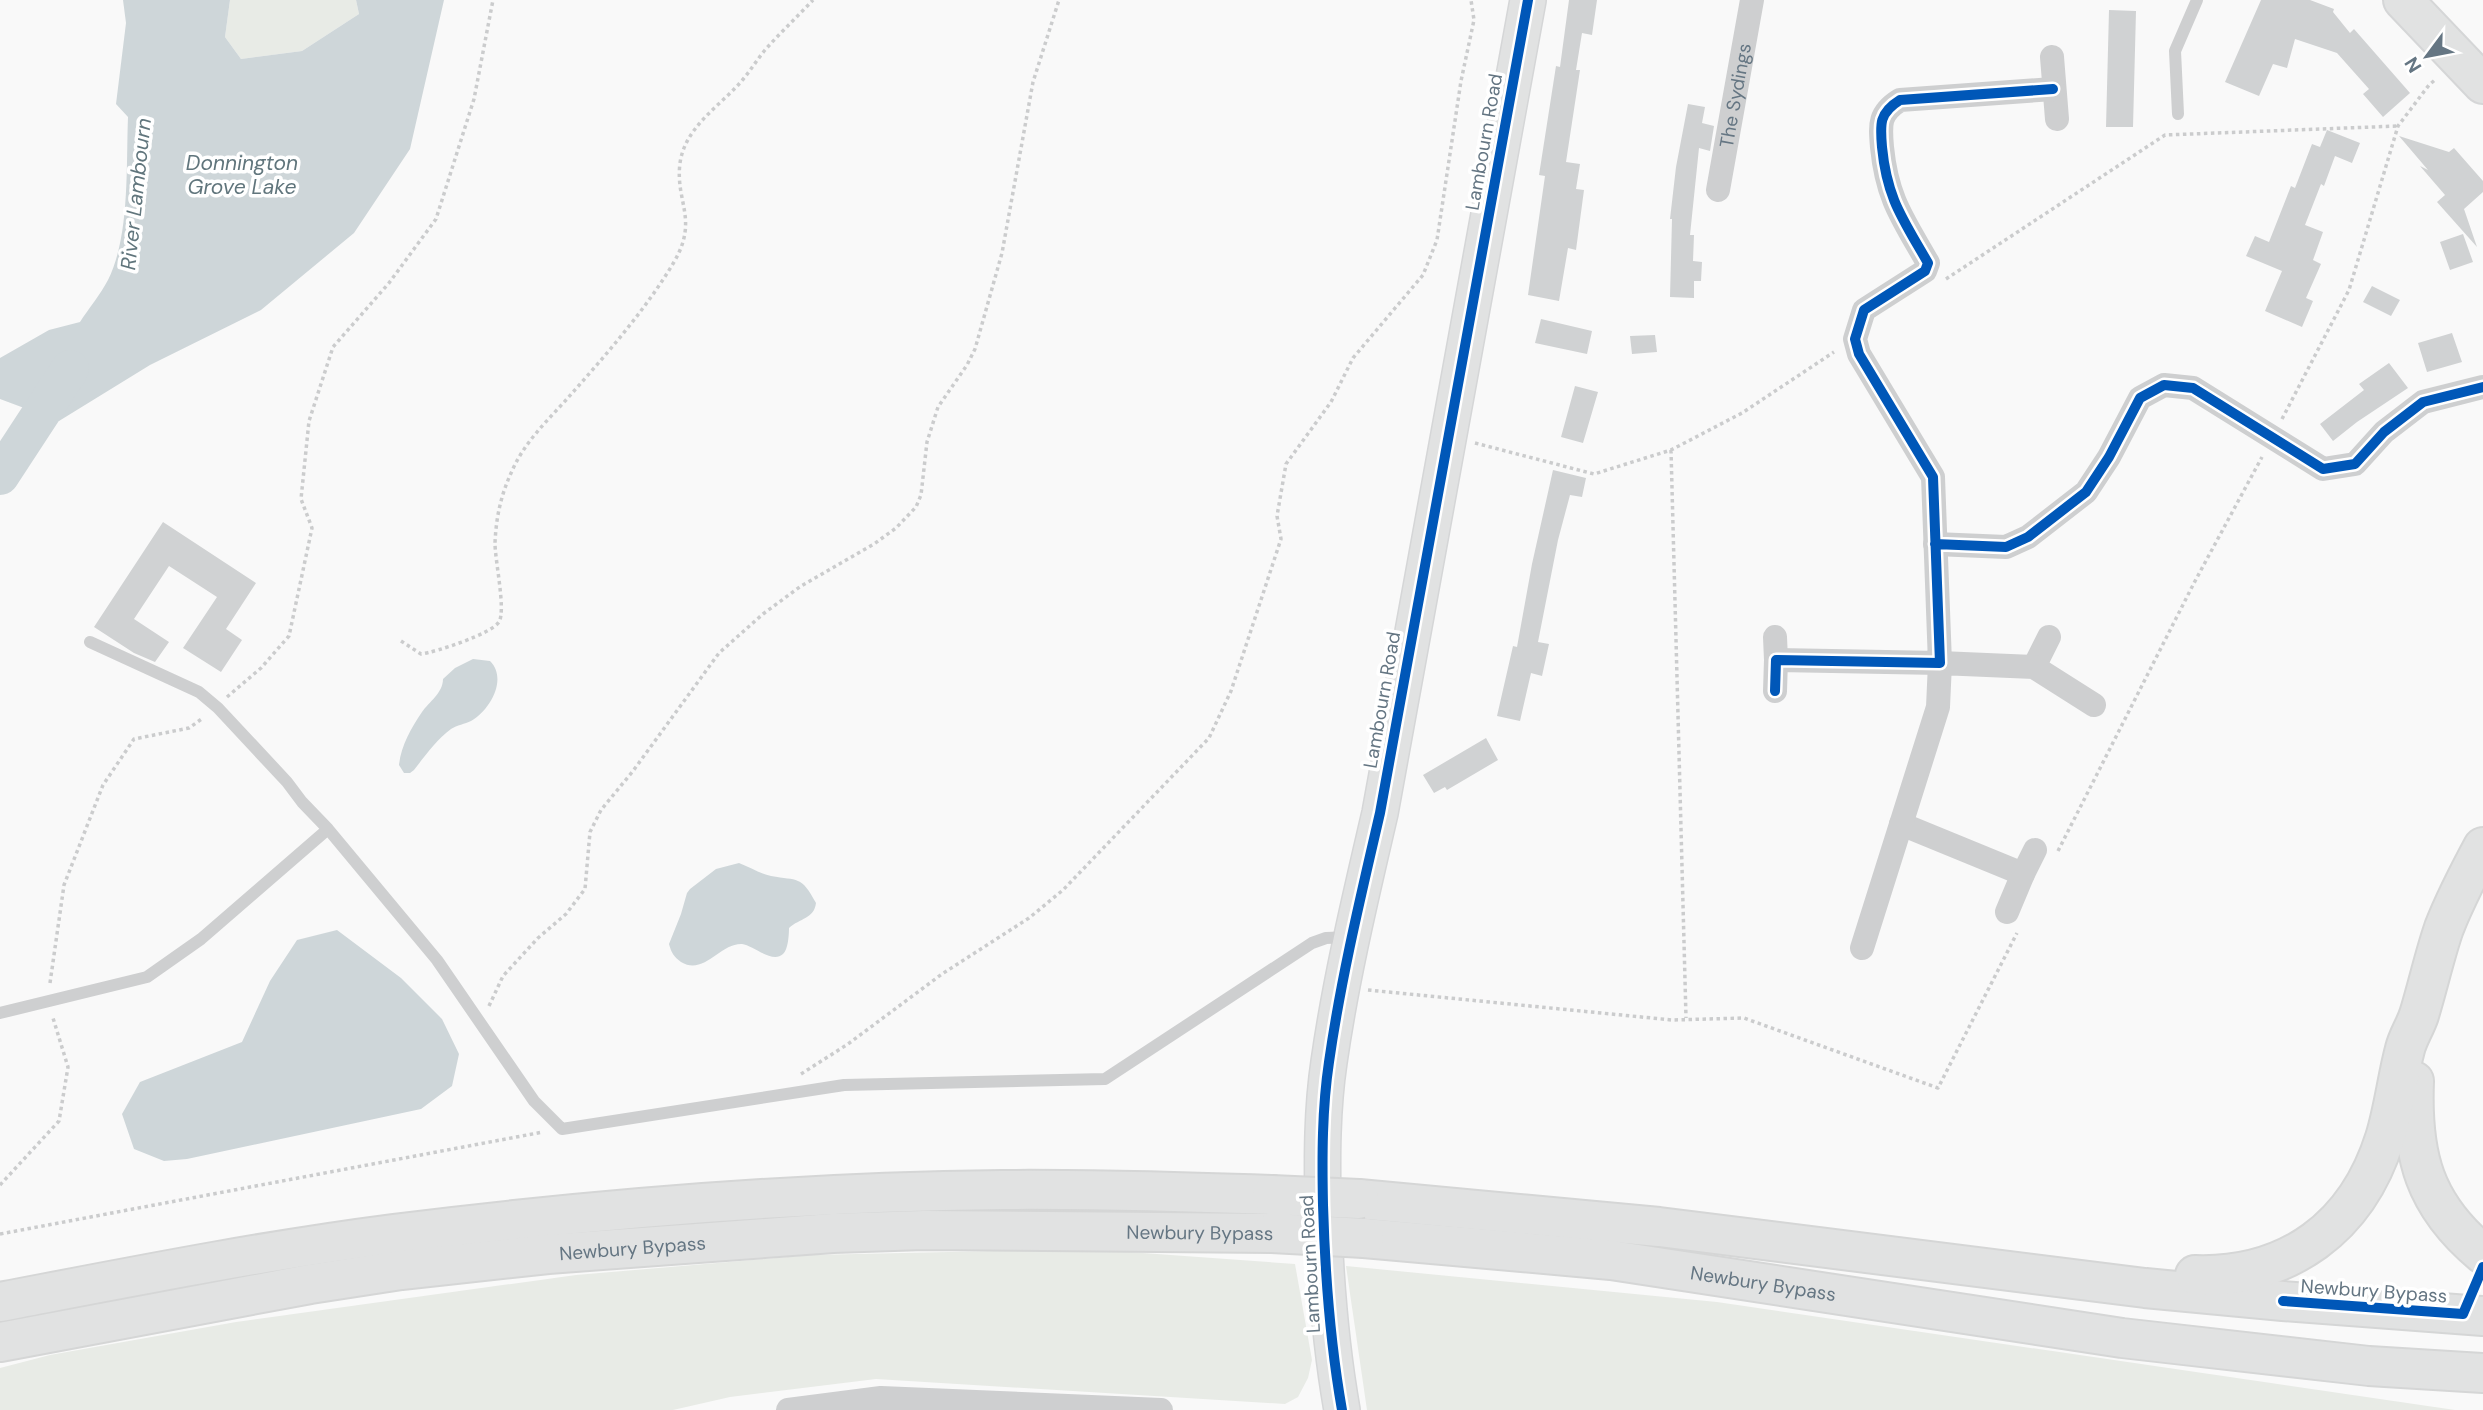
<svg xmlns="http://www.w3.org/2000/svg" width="2483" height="1410" viewBox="0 0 2483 1410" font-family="'DM Sans',sans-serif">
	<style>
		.green { fill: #e8ebe6 }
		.water { fill: #ced6d9 }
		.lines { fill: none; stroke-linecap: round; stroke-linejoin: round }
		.river { stroke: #ced6d9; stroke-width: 38 }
		.building { fill: #d0d2d3 }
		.secondary-casing { stroke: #d5d6d7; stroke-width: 38 }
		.primary-casing { stroke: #d5d6d7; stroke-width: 42 }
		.highway-casing { stroke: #d5d6d6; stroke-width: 42 }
		.path { stroke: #cbcccd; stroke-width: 3.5; stroke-dasharray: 3.5 3.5; stroke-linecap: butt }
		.lane { stroke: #cecfd0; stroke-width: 12 }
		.street { stroke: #cecfd0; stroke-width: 24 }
		.secondary { stroke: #e1e2e2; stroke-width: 35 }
		.primary { stroke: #e1e2e2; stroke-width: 38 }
		.highway { stroke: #e1e2e2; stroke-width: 38 }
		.highway-bridge-casing { stroke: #d5d6d6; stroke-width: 42; stroke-linecap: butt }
		.highway-bridge { stroke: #e1e2e2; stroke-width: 38 }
		.cycleway-casing { stroke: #fff; stroke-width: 15 }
		.cycleway { stroke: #0057b8; stroke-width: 10 }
		.labels { text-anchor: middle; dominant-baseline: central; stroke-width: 7; stroke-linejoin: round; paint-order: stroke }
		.street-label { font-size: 19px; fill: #657683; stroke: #fff }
		.water-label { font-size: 21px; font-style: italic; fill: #60757c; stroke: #fff }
	</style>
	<rect width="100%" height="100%" fill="#f9f9f9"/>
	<path class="green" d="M 230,0 L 356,0 L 359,14 L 302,51 L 241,59 L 225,37 Z
		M 1087,1249 L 1295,1264 L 1312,1360 L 1308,1378 L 1298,1397 L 1285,1404 L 876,1379 L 730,1397 L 673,1410 L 0,1410 L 0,1368 L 50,1355 L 236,1322 L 576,1275 L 811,1255 Z
		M 1346,1266 L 1717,1302 L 2455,1410 L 1367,1410 Z"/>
	<path class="water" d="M 123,0 L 230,0 L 225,37 L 241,59 L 302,51 L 359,14 L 356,0 L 444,0 L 410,149 L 354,233 L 261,310 L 150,365 L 59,421 L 0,399 L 0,358 L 49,330 L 80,322 C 89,308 100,295 108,280 C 130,236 126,167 128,117 L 116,104 L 126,23 Z
		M 473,659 L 490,661 C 508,679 490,710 471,721 C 465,724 457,725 451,729 C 436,740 425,756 414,770 L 410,773 L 404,773 L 399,765 C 401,746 411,728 422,712 C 429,702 443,693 443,679 L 455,668 Z
		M 739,863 C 750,867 760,874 771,876 C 798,881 801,875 816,903 C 814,919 800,918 789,928 C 789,935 788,950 783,954 C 772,964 753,945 742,944 C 720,943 704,976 681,962 C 674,957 671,952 669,944 L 681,914 L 687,893 L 690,889 L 716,869 Z
		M 337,930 L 401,978 L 442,1019 L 459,1054 L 452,1086 L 421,1109 L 187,1159 L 164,1161 L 134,1149 L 122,1114 L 140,1082 L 242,1042 L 270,981 L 297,940 Z"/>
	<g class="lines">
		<path class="river" d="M 0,476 L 70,369"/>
	</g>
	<path class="building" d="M 1569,0 L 1597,0 L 1592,35 L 1582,33 L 1576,70 L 1580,70 L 1566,162 L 1580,164 L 1576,189 L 1584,190 L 1576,250 L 1568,248 L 1559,301 L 1528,295 L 1545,176 L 1539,175 L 1556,66 L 1560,67 Z
		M 2261,0 L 2310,0 L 2334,9 L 2333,12 L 2350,33 L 2354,29 L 2410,93 L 2383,117 L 2363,94 L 2369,89 L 2337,53 L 2295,39 L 2287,68 L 2273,64 L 2259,96 L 2225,82 Z
		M 2109,10 L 2136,11 L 2133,127 L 2106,127 Z
		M 1688,104 L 1705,107 L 1702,123 L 1714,126 L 1710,151 L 1699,148 L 1690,235 L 1694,235 L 1693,261 L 1702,262 L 1701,281 L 1694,281 L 1694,298 L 1670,297 L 1672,219 L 1670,219 L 1676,167 Z
		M 2327,130 L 2360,143 L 2352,163 L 2335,156 L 2324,186 L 2321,184 L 2305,225 L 2323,232 L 2313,260 L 2321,264 L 2306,298 L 2313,301 L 2302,327 L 2265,311 L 2282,271 L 2246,256 L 2255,236 L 2269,242 L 2291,186 L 2295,188 L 2312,144 L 2320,147 Z
		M 2399,136 L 2449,152 L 2454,148 L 2483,181 L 2483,192 L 2464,209 L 2477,247 L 2437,202 L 2445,195 L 2420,166 L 2428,170 Z
		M 2463,234 L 2473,262 L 2450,270 L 2440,242 Z
		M 2372,286 L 2400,300 L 2391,316 L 2363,302 Z
		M 1541,319 L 1592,331 L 1587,354 L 1535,343 Z
		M 2452,333 L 2462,362 L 2427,372 L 2418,343 Z
		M 1655,335 L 1657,352 L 1632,354 L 1630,336 Z
		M 2389,363 L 2408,388 L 2357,422 L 2333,441 L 2320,424 L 2364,390 L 2359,384 Z
		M 1575,386 L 1598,392 L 1583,443 L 1561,437 Z
		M 1553,470 L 1586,478 L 1582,497 L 1570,495 L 1558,540 L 1538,642 L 1549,644 L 1542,676 L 1531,673 L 1520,721 L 1497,716 L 1513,646 L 1517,647 L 1532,564 Z
		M 163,522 L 256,583 L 226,629 L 242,640 L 221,672 L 183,648 L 217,597 L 169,566 L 134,619 L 169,642 L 155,662 L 134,653 L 94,627 Z
		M 1486,738 L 1498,760 L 1447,790 L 1445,787 L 1434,793 L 1423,775 Z"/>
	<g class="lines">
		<defs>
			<path id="secondary" d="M 1342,1410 C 1330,1342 1325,1274 1323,1205 C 1322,1157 1322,1109 1329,1062 C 1341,978 1361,895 1380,813 L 1528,0"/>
			<path id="primary" d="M 2403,0 L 2483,84"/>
			<g id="highway">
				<path d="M 2414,1081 C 2411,1156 2424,1205 2483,1254"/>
				<path d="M 1359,1199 L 1659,1227 L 2145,1288 L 2283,1301 L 2483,1316"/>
				<path id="s2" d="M 1364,1238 L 1611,1260 L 2122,1338 L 2369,1366 L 2483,1373"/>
				<path d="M 2195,1275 C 2289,1278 2357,1227 2385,1138 C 2394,1109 2397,1079 2405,1049 C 2408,1037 2415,1027 2419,1015 C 2428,986 2434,957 2444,928 C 2455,900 2469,873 2483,847"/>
				<path d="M 0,1302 C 131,1277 261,1251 393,1234 C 595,1209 798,1192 1002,1190 C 1092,1189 1182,1192 1272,1195"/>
				<path id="s3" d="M 0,1342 L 310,1284 L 401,1270 L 548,1254 L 833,1233 L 924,1230 L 1272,1233"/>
			</g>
		</defs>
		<use href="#secondary" class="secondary-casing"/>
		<use href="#primary" class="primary-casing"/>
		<use href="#highway" class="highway-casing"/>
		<path class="path" d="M 1946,279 L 2165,135 L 2398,126
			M 2282,419 L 2349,290 L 2398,126 L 2429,85 L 2436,79
			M 1475,443 L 1594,474 L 1671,450 L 1742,413 L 1834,352
			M 1671,450 L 1686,1018
			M 401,641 L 421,654 C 436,652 491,634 499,622 C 506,610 495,561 495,543 C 496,518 501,494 512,471 C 524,443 546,422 566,400 C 604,357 645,311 674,262 C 699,219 675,202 680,163 C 685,128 717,108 739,84 C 749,73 756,61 765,50 C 780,33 797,17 813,0
			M 227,697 L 261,668 L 289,636 L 312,528 L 301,499 L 309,421 L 333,347 L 389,283 L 436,219 L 474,99 L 493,0
			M 2058,851 L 2194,583 L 2262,457
			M 50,983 L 64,885 L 103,785 L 134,739 L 189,728 L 203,718
			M 1368,990 L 1672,1020 L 1744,1018 L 1938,1088 L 2017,933
			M 489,1006 L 503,976 L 538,938 L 566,914 L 585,889 L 590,832 L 601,810 L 633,771 L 719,653 L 763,614 L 801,586 L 874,544 L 896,528 L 916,507 L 921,495 L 927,442 L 938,407 L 967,365 L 975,349 L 1002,253 L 1033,82 L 1059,0
			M 801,1074 L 848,1044 L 942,974 L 1029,918 L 1063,890 L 1209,738 L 1231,691 L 1281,539 L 1277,516 L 1286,464 L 1331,402 L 1353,358 L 1423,275 L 1437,240 L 1461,81 L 1474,20 L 1471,0
			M 0,1185 L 59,1121 L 68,1067 L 53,1018
			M 0,1234 L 543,1132"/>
		<path class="lane" d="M 2178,114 L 2175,51 L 2197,0
			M 90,642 L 199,692 L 218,708 L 287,782 L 302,802 L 328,829 L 437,960 L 534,1101 L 562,1129 L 844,1085 L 1105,1079 L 1312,943 L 1326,938 L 1351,937
			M 0,1013 L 147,977 L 201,939 L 328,829"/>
		<g class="street">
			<path d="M 2052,57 L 2057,119"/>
			<path id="s1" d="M 1718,190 L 1752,0"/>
			<path d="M 1935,544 L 2006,547 L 2028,537 L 2086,492 L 2109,457 L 2140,398 L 2164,385 L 2193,388 L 2323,469 L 2355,464 L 2384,432 L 2423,402 L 2483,387"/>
			<path d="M 1775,637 L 1776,660"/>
			<path d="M 2034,667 L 2049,637"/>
			<path d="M 1775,691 L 1776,660 L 1940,663 L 1933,477 L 1859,354 L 1855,339 L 1864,310 L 1925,271 L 1928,263 C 1903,219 1887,199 1882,147 C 1880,124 1879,113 1900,100 L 2053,89"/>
			<path d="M 1901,824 L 2023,874 L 2007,912"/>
			<path d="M 2023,874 L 2035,850"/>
			<path d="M 1862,948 L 1938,707 L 1940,663 L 2034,667 L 2094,705"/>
			<path d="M 788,1410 L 881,1398 L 1161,1410"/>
		</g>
		<use href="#secondary" class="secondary"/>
		<use href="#primary" class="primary"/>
		<use href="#highway" class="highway"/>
		<defs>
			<path id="highway-bridge" d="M 1272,1195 L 1359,1199
				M 1272,1233 L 1364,1238"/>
		</defs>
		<use href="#highway-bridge" class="highway-bridge-casing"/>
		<use href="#highway-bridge" class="highway-bridge"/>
		<defs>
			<path id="cycleway" d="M 1935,544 L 2006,547 L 2028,537 L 2086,492 L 2109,457 L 2140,398 L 2164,385 L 2193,388 L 2323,469 L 2355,464 L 2384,432 L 2423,402 L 2483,387
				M 1775,691 L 1776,660 L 1940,663 L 1933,477 L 1859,354 L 1855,339 L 1864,310 L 1925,271 L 1928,263 C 1903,219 1887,199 1882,147 C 1880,124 1879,113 1900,100 L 2053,89
				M 2283,1301 L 2463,1314 L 2483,1267
				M 1342,1410 C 1330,1342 1325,1274 1323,1205 C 1322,1157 1322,1109 1329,1062 C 1341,978 1361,895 1380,813 L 1528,0"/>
		</defs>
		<use href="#cycleway" class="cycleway-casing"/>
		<use href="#cycleway" class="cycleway"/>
	</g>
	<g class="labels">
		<g class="street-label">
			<text stroke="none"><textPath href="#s1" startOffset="96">The Sydings</textPath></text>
			<text transform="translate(1484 142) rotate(-80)">Lambourn Road</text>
			<text transform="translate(1382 700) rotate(-80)">Lambourn Road</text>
			<text stroke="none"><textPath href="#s3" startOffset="1208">Newbury Bypass</textPath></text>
			<text stroke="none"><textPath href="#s3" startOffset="640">Newbury Bypass</textPath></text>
			<text transform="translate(1310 1264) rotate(-93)">Lambourn Road</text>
			<text stroke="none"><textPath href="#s2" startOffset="402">Newbury Bypass</textPath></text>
			<text transform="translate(2374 1291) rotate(4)">Newbury Bypass</text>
		</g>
		<g class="water-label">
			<text x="242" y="163">Donnington<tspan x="242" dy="24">Grove Lake</tspan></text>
			<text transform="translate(136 194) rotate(-84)">River Lambourn</text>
		</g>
	</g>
	<g transform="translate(2427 56) rotate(238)" stroke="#ffffff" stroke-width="5" paint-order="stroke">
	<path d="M0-5L12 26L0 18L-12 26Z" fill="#657683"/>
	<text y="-10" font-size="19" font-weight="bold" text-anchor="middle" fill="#657683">N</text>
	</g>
</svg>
